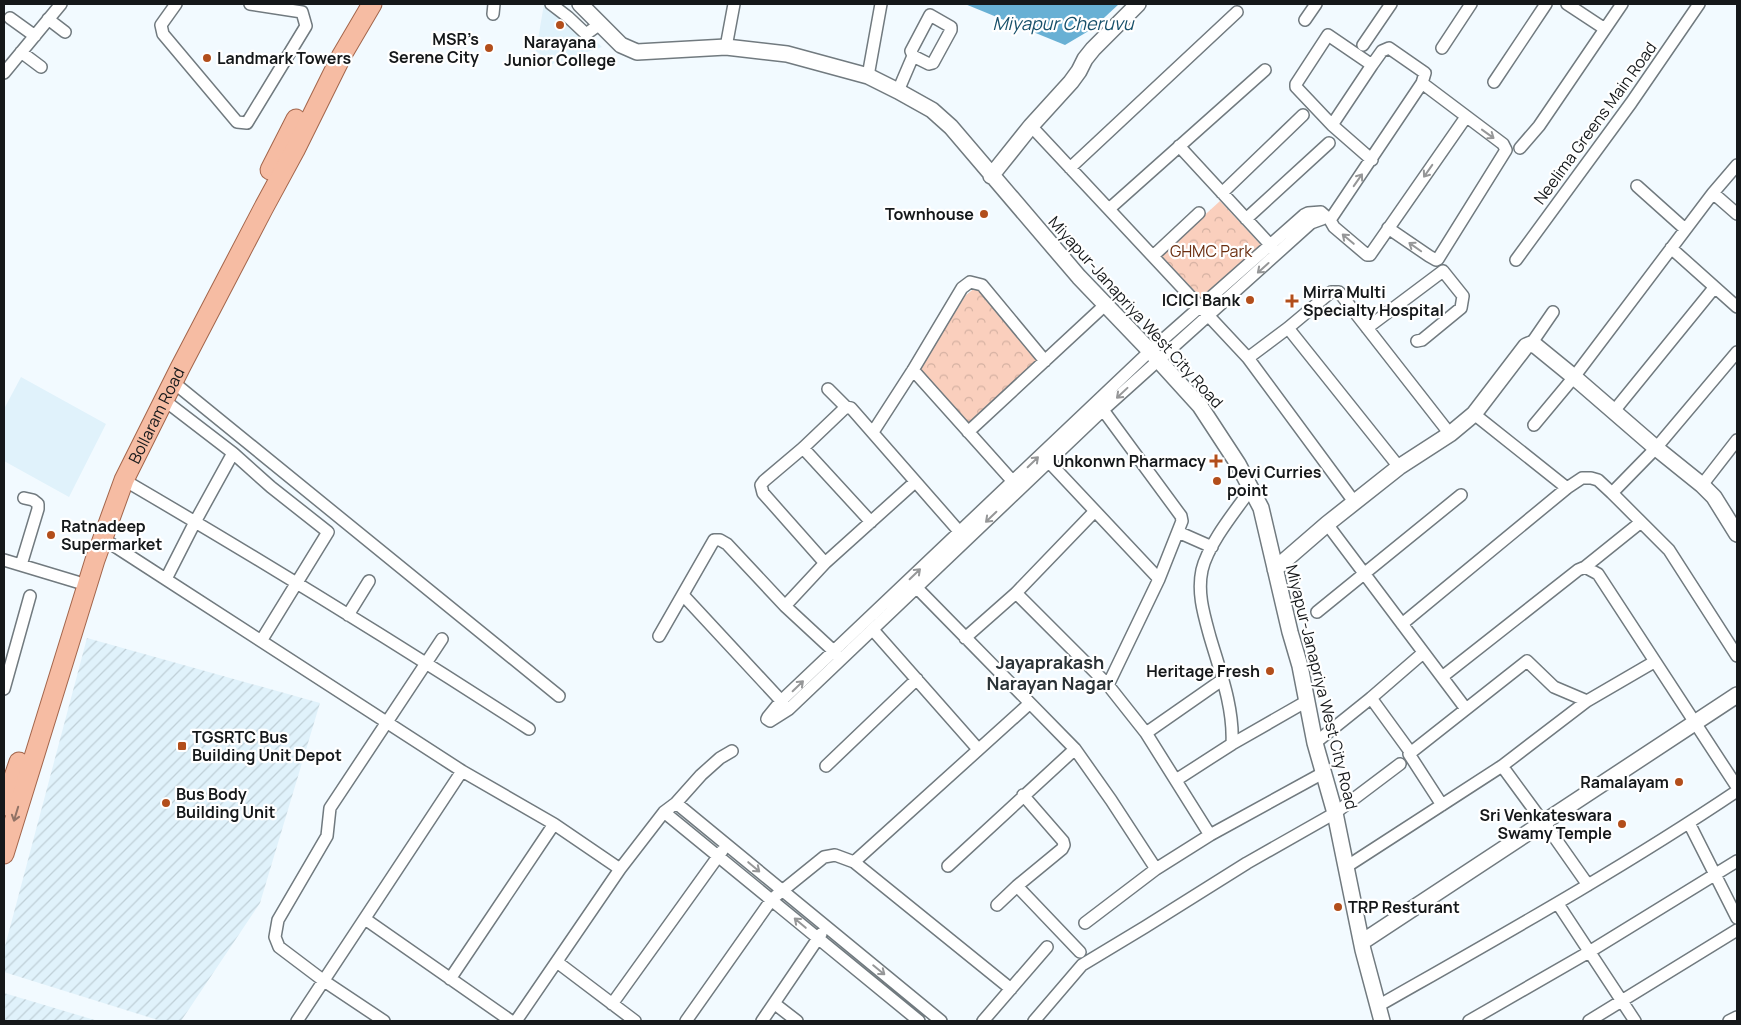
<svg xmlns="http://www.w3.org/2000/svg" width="1741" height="1025" viewBox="0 0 1741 1025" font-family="Manrope,sans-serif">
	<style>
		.built { fill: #e0f2fb }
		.industrial { fill: url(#industrial-furrows) }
		.forest { fill: url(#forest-crowns) }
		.water { fill: #68b0d4 }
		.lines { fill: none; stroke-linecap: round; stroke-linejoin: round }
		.minor-casing { stroke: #717a7f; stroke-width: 14 }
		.tertiary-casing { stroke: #717a7f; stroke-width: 18 }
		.primary-casing { stroke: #a3654b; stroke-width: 21 }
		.minor { stroke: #fff; stroke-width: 11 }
		.tertiary { stroke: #fff; stroke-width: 15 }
		.primary { stroke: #f6bca3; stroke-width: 19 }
		.oneway { stroke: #969798 }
		.oneway2 { stroke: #917265 }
		.poi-dot { fill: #b24e1b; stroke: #fff; stroke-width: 2 }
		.labels { text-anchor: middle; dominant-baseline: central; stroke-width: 4.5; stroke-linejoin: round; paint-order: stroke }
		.poi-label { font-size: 16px; font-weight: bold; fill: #15181a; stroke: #fff; text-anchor: end }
		.street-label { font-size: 16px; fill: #15181a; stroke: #fff }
		.park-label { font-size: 16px; fill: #6b2f11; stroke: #fff }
		.water-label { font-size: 18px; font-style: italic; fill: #17506a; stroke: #fff }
		.neighbourhood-label { font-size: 18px; font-weight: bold; fill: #2b3337; stroke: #fff }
	</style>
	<defs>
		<pattern id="industrial-furrows" width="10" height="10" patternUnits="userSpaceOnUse" patternTransform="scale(1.25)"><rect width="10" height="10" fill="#e0f2fb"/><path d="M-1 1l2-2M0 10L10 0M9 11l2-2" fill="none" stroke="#bfcfd7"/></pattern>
		<pattern id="forest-crowns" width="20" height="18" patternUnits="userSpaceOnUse" patternTransform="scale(1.25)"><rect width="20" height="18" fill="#facfbd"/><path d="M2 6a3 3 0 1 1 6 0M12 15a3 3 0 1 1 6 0" fill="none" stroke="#d5b1a2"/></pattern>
	</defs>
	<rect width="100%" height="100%" fill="#f2faff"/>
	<path class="built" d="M 544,4 L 558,4 L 602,47 L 552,64 L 536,51 Z
		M 21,377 L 106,424 L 69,497 L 4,461 L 4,409 Z"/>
	<path class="industrial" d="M 87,638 L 320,703 L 260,903 L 181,1021 L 161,1021 L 4,972 L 4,950 Z
		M 4,993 L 98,1021 L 4,1021 Z"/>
	<path class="forest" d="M 1220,201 L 1262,246 L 1203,300 L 1161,255 Z
		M 975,288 L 979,289 L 1041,360 L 968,423 L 919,368 L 966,295 Z"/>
	<path class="water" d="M 965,4 L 1119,4 L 1092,29 L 1065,45 Z"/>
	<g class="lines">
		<defs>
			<path id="minor" d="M 176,4 L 161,25 L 163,34 L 237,122 L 247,123 L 306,26 L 302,12 L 250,4
				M 551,4 L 568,17 L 586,34 L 600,24
				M 1567,4 L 1605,29
				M 493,14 L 494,4
				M 10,18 L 35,36
				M 48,19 L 65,32
				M 1305,20 L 1316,4
				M 1363,45 L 1391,4
				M 726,47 L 734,4
				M 1442,48 L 1471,4
				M 21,52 L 41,67
				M 4,73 L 61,4
				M 868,76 L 881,4
				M 1494,82 L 1546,4
				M 898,91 L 913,56 L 911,51 L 930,15 L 951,27 L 951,30 L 933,63 L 929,64 L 913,56
				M 1332,125 L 1372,160
				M 1031,126 L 1248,358 L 1355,503
				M 1179,146 L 1275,250
				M 1520,148 L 1539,126 L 1622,4
				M 1070,168 L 1237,12
				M 1637,186 L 1685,229
				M 1222,193 L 1303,115
				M 1713,193 L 1737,214
				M 1109,209 L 1265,70
				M 1325,216 L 1322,219 L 1311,223 L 1103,410 L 789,709 L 770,721 L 767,719 L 768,717 L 781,701 L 1150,351 L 1304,215 L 1308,213 L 1321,212 L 1330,220 L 1334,227 L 1367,255 L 1370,255 L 1466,117
				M 1246,219 L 1329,143
				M 1330,220 L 1422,83 L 1425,73 L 1389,48 L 1382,51 L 1372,65 L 1328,35 L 1296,84 L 1296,87 L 1332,125 L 1372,65
				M 1388,228 L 1429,256 L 1436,260 L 1438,259 L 1506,150 L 1503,144 L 1422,83
				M 1671,248 L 1737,307
				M 1153,256 L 1199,213
				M 1516,260 L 1631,103 L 1699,4
				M 1288,328 L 1399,467
				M 1367,328 L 1443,271 L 1463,296 L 1461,308 L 1422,340 L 1417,341
				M 1531,344 L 1553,312
				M 1248,358 L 1288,328 L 1331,292 L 1339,292 L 1450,434
				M 913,370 L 1017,486
				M 173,382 L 559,696
				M 828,389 L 846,407 L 851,408 L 964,537
				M 164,400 L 233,453 L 271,487 L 328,532 L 261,641
				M 1103,410 L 1181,516 L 1182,521 L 1159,579 L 1108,685
				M 1614,411 L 1714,288
				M 1474,414 L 1567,488
				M 1534,425 L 1574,377 L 1713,193 L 1737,165
				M 873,432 L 913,370 L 962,288 L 970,282 L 982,285 L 1045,361
				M 968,432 L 1105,305
				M 803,448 L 871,522
				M 1049,462 L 1159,579
				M 124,480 C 261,560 396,643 529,729
				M 1702,485 L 1737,440
				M 1612,493 L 1656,448 L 1737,352
				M 1327,524 L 1466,709
				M 1178,532 L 1212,547
				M 102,538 L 462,771 L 554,824 L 620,869
				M 4,560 L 77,582
				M 825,563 L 763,493 L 761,485 L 764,481 L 803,448 L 846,407
				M 21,565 L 38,509 L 38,504 L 33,500 L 24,498
				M 1585,567 L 1641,522
				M 166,579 L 195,522 L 233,453
				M 917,588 L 1075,749 L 1111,800 L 1156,869
				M 1016,593 L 1108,685 L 1146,733 L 1210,835
				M 683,595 L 786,706
				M 785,606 L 825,563 L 915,482
				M 1317,612 L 1461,495
				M 348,615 L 369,581
				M 1402,624 L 1567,488 L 1582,478 L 1591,478 L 1598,480 L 1612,493 L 1669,550 L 1737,656
				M 873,630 L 978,749
				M 659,636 L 714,540 L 720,540 L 727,544 L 785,606 L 839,656
				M 965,638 L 1016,593 L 1095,511
				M 1442,677 L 1578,570 L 1585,567 L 1598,574 L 1737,787
				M 4,689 L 30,596
				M 1371,698 L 1411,753
				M 1146,733 L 1222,680
				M 1315,743 L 1371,698 L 1423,653
				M 1232,744 C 1234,708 1220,671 1210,637 C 1204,615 1197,593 1202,570 C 1208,544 1236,510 1251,489
				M 826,766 L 917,679
				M 1502,766 L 1543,822
				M 1176,780 L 1232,744 L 1307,701
				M 1023,795 L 1063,841 L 1064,845 L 1062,849 L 1017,886 L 1080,952
				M 676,803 L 941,1021
				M 1442,805 L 1409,754 L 1527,661 L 1554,687 L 1587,701
				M 664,812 L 919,1021
				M 1689,823 L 1737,918
				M 1548,828 L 1588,885
				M 854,862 L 1029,704
				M 948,866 L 1075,749
				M 1346,867 L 1502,766 L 1587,701 L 1654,662
				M 1558,904 L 1635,1021
				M 997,905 L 1017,886
				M 365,919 L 511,1021
				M 1085,923 L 1156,869 L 1210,835 L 1323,773
				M 557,962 L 635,1021
				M 450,979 L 554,824
				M 612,1004 L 722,851
				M 775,1004 L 797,1021
				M 1378,1006 C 1499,937 1621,869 1737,791
				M 297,1021 L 462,771
				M 384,1021 L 324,981 L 279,947 L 275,937 L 278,920 L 327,836 L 330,808 L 442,639
				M 516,1021 L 620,869 L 664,812 L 676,803 L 701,775 L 720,758 L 732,751
				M 686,1021 L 772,899 L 824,857 L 835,855 L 854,862 L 1011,989
				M 762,1021 L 821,934
				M 983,1021 L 1047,947
				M 1034,1021 L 1082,965 L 1145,927 L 1247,863 L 1335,813 L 1400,764
				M 1469,1021 L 1589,952 L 1737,861
				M 1589,1021 L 1737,930
				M 1729,1021 L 1737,1017"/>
			<path id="tertiary" d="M 580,4 L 621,45 L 637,52 L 726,47 L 787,54 L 868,76 L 898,91 L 932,110 L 951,127 L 1079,277 L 1150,351 L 1200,406 L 1238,464 L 1261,508 L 1290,632 L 1300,666 L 1315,743 L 1335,813 L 1363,950 L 1382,1021
				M 991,176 L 1031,126 L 1071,82 L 1079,71 L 1085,59 L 1093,49 L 1138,4
				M 1275,569 L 1327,524 L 1399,467 L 1450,434 L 1474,414 L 1526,346 L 1531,344 L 1536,346 L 1574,377 L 1656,448 L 1702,485 L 1714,497 L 1737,534
				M 1362,942 L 1737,695"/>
			<g id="primary">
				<path d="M 270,170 L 296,119"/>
				<path d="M 4,806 L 19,762"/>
				<path id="s1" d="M 4,854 L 95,560 L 124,480 L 180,368 L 263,209 L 295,150 L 342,55 L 372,4"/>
			</g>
		</defs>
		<use href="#minor" class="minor-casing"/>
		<use href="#tertiary" class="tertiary-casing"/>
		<use href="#primary" class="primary-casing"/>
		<use href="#minor" class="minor"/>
		<use href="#tertiary" class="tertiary"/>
		<use href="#primary" class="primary"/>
	</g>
	<defs><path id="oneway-shaft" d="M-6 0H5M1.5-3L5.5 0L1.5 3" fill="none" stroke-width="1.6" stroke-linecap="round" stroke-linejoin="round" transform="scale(1.25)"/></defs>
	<g class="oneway">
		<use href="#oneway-shaft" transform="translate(1488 134) rotate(36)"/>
		<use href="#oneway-shaft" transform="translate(1428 171) rotate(125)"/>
		<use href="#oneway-shaft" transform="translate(1358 180) rotate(-55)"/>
		<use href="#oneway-shaft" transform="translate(1348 239) rotate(-140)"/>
		<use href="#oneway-shaft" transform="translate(1415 247) rotate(-145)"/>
		<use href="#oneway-shaft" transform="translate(1263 268) rotate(138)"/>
		<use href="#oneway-shaft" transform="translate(1122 393) rotate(137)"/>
		<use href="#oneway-shaft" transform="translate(1033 462) rotate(-44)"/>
		<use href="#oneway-shaft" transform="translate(991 517) rotate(136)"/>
		<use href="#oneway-shaft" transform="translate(915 574) rotate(-44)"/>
		<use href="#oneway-shaft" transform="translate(798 686) rotate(-44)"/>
		<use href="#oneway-shaft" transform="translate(754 867) rotate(40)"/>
		<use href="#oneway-shaft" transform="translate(800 923) rotate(-140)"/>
		<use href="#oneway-shaft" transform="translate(879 970) rotate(39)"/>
	</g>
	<use class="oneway2" href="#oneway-shaft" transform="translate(16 814) rotate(107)"/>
	<g class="poi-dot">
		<circle cx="560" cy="25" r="5"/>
		<circle cx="489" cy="48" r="5"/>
		<circle cx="207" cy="58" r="5"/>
		<circle cx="984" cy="214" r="5"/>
		<circle cx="1250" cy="300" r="5"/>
		<path d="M1289.5 293.5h5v5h5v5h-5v5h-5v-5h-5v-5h5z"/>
		<path d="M1213.5 453.5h5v5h5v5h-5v5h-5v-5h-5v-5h5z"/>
		<circle cx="1217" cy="481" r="5"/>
		<circle cx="51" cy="535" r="5"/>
		<circle cx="1270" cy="671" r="5"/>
		<rect x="177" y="741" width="10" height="10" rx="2.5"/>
		<circle cx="1679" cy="782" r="5"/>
		<circle cx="166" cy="803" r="5"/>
		<circle cx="1622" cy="824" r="5"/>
		<circle cx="1338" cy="907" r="5"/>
	</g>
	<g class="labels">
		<g class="poi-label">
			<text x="479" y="39">MSR’s<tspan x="479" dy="18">Serene City</tspan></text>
			<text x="560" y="42" text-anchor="middle">Narayana<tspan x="560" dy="18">Junior College</tspan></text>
			<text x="217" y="58" text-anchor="start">Landmark Towers</text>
			<text x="974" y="214">Townhouse</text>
			<text x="1303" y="292" text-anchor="start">Mirra Multi<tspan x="1303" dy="18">Specialty Hospital</tspan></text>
			<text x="1240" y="300">ICICI Bank</text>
			<text x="1206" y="461">Unkonwn Pharmacy</text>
			<text x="1227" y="472" text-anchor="start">Devi Curries<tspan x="1227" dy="18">point</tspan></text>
			<text x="61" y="526" text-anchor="start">Ratnadeep<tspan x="61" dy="18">Supermarket</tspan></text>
			<text x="1260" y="671">Heritage Fresh</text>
			<text x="192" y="737" text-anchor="start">TGSRTC Bus<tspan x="192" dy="18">Building Unit Depot</tspan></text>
			<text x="1669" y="782">Ramalayam</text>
			<text x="176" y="794" text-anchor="start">Bus Body<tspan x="176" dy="18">Building Unit</tspan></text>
			<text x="1612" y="815">Sri Venkateswara<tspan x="1612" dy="18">Swamy Temple</tspan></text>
			<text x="1348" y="907" text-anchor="start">TRP Resturant</text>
		</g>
		<g class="street-label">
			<text transform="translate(1595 123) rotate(-54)">Neelima Greens Main Road</text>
			<text transform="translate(1136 312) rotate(48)">Miyapur-Janapriya West City Road</text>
			<text stroke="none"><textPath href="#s1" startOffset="465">Bollaram Road</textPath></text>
			<text transform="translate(1322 687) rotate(76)">Miyapur-Janapriya West City Road</text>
		</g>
		<g class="park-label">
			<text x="1211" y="251">GHMC Park</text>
		</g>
		<g class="water-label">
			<text x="1063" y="23">Miyapur Cheruvu</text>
		</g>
		<g class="neighbourhood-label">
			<text x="1050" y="662">Jayaprakash<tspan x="1050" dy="21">Narayan Nagar</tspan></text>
		</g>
	</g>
	<rect width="1741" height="1025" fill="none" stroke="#15181a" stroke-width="10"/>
</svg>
